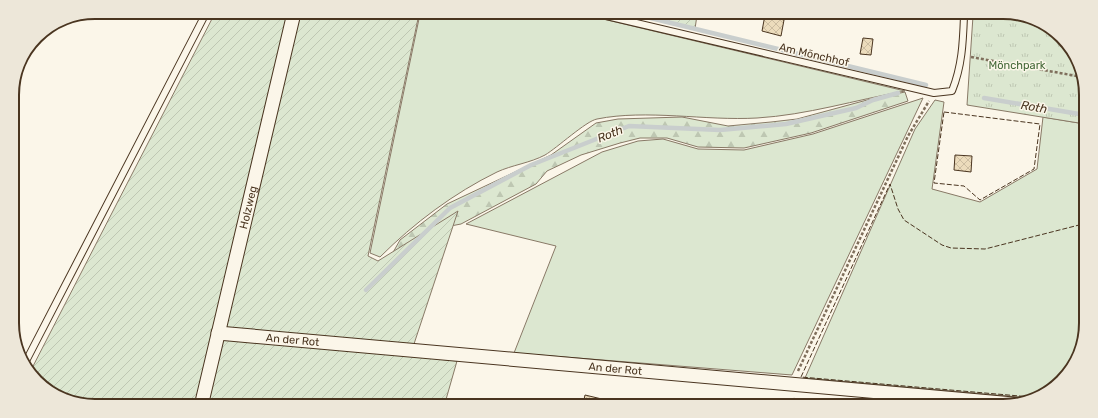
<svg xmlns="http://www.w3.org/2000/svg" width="1098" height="418" viewBox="0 0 1098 418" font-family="Rubik,sans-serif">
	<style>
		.grass { fill: #dce7d0; stroke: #887966 }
		.forest { fill: url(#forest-firs); stroke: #887966 }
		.park { fill: url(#park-tufts); stroke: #887966 }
		.garden { fill: url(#garden-furrows); stroke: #887966 }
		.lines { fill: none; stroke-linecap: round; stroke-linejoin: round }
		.stream { stroke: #c9cecd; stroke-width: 4.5 }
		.building { fill: url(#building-cross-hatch); stroke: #4a3520 }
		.service-casing { stroke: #4a3520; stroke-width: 8 }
		.minor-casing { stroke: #4a3520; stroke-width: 15 }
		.path { stroke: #7f6f5c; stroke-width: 2.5; stroke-dasharray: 3 2; stroke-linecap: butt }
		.service { stroke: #fbf6e9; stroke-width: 6 }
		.minor { stroke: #fbf6e9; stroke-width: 13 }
		.fence { stroke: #4a3520; stroke-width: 1; stroke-dasharray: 5 2; stroke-linecap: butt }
		.labels { text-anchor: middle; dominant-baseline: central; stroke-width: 3; stroke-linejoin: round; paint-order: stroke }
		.street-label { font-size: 11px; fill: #4a3520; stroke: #fbf6e9 }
		.park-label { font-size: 11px; fill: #436837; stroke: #fbf6e9 }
		.water-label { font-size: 12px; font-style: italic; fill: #4a3520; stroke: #fbf6e9 }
		.rim { fill: none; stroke: #4a3520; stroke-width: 2 }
	</style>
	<defs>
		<pattern id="forest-firs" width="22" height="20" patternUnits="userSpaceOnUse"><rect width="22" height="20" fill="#dce7d0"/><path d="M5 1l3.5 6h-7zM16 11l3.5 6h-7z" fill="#bec7b2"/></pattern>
		<pattern id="park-tufts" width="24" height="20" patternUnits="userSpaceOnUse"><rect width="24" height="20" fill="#dce7d0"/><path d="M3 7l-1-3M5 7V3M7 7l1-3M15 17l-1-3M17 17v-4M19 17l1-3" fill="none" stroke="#bec7b2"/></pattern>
		<pattern id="garden-furrows" width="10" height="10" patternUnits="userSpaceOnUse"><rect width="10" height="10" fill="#dce7d0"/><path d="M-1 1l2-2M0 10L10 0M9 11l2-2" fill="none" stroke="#bec7b2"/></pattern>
		<pattern id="building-cross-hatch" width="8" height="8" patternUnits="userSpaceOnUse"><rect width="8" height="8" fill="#ecdcbc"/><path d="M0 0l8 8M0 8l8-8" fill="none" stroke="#ccbda1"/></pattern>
	</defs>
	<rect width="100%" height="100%" fill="#fbf6e9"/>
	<path class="grass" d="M 420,14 L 582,14 L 905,91 C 855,100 807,115 757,118 C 705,121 647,109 597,119 C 586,121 557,148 545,155 C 530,163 512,165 497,172 C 454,193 414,223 380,257 L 370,253 Z
		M 923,98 L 792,375 L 514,353 L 556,246 L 466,224 L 602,152 L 638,141 L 663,139 L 698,149 L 744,150 L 813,134 Z
		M 935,100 L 944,102 L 932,189 L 980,202 L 1037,169 L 1043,117 L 1085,124 L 1082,350 L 1053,389 L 1030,398 L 805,378 L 915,129 Z"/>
	<path class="forest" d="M 905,92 L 908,101 L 811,133 L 744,148 L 698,147 L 667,138 L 640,138 L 620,143 L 581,155 L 547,171 L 536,184 L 461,224 L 440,228 L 386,265 L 400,240 L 447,204 L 551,155 L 596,123 L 618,119 L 682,117 L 728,126 L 771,122 L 797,119 L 867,100 Z"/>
	<path class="park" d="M 973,16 L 1030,16 L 1066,40 L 1085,84 L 1085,124 L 967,105 Z"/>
	<path class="garden" d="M 215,13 L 419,14 L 368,256 L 378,261 L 458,211 L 410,356 L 457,361 L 445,403 L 68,402 L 32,378 L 30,372 Z
		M 637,15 L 697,15 L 695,29 Z"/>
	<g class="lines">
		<path class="stream" d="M 638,15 L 926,85
			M 984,98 L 1085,115
			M 366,290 L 450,208 L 531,165 L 629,126 L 720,130 L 786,124 L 856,108 L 873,100 L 898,93"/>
	</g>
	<path class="building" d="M 750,15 L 761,15 L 760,18 Z
		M 765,15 L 784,20 L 781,36 L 762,31 Z
		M 863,38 L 873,39 L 871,55 L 860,54 Z
		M 955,155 L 972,156 L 971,172 L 954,170 Z
		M 585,395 L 606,400 L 605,404 L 583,404 Z
		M 628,399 L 644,402 L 643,404 L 627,404 Z"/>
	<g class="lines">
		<defs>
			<path id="service" d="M 598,14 L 934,93 L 952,91 C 962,66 963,43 964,16
				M 25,363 L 206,13"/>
			<g id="minor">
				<path id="s1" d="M 218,333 L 1013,404"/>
				<path id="s2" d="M 202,402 L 294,13"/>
			</g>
		</defs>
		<use href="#service" class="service-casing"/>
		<use href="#minor" class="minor-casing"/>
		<path class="path" d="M 971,57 L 1082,77
			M 798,371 L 908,136 L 929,101
			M 793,405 L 795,398"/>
		<use href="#service" class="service"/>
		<use href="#minor" class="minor"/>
		<path class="fence" d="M 944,112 L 1040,124 L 1034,169 L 980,200 L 964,186 L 934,183 Z
			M 1031,397 L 801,377 L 890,184 L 898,209 L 904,220 L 942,245 L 951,248 L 985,249 L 1083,224"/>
	</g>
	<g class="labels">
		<g class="street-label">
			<text transform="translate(814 55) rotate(13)">Am Mönchhof</text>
			<text stroke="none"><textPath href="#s2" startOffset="200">Holzweg</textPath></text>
			<text stroke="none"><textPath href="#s1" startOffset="75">An der Rot</textPath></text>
			<text stroke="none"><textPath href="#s1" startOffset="399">An der Rot</textPath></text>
		</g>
		<g class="park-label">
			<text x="1017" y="65">Mönchpark</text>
		</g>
		<g class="water-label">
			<text transform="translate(1034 107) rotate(10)">Roth</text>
			<text transform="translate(610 134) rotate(-22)">Roth</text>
		</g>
	</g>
	<path d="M0 0H1098V418H0ZM95 19H1003A76 76 0 0 1 1079 95V323A76 76 0 0 1 1003 399H95A76 76 0 0 1 19 323V95A76 76 0 0 1 95 19Z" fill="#ede7d9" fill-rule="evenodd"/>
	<path class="rim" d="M95 19H1003A76 76 0 0 1 1079 95V323A76 76 0 0 1 1003 399H95A76 76 0 0 1 19 323V95A76 76 0 0 1 95 19Z"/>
</svg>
